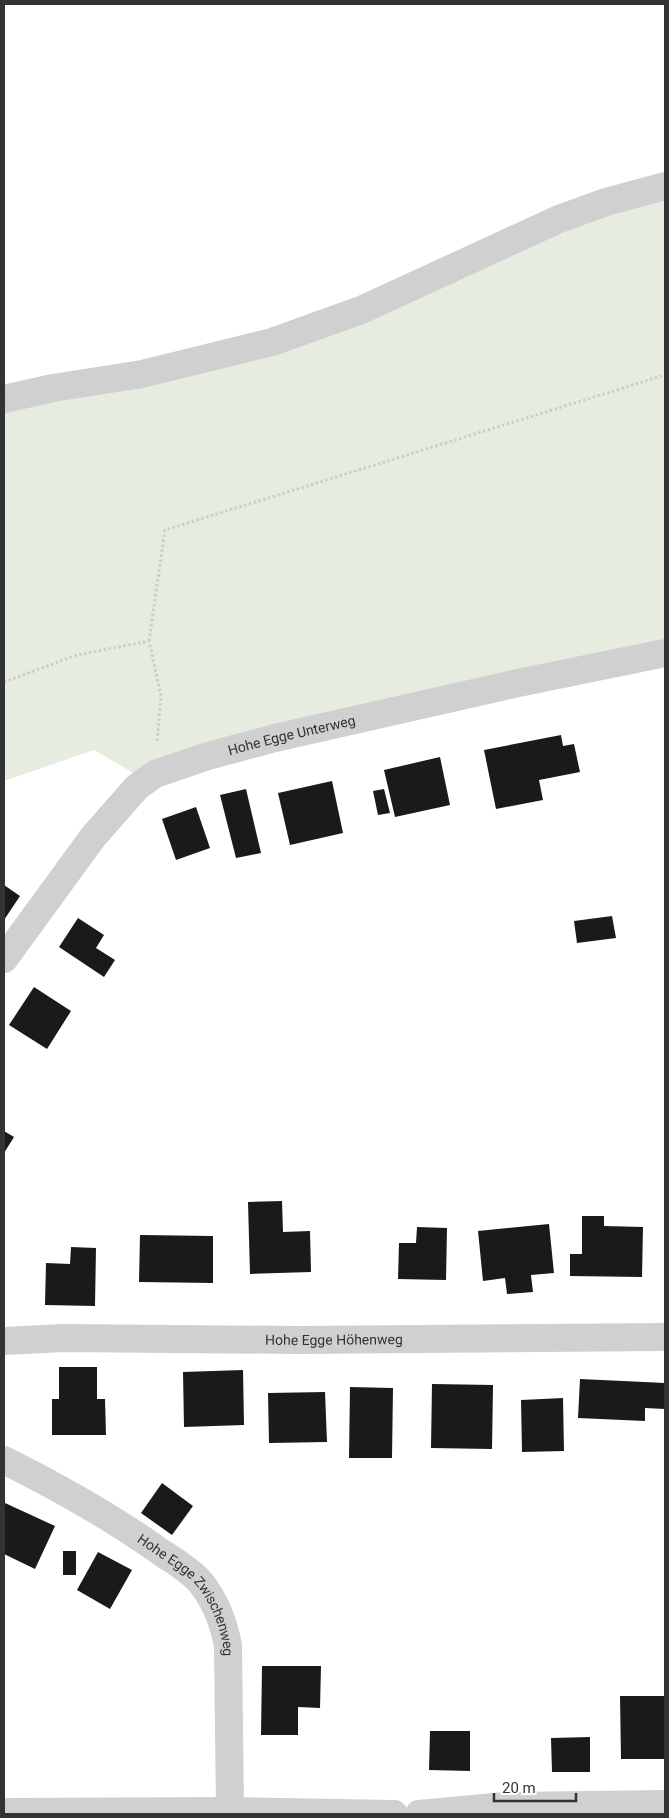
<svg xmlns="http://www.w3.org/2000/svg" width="669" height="1818" viewBox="0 0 669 1818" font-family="Roboto,sans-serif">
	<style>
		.green { fill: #e6ecdf }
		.building { fill: #1a1a1a }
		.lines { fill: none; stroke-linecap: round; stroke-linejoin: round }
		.path { stroke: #cdcdcd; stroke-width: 3; stroke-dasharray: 2.5 2.5; stroke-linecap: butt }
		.minor { stroke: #d0d0d0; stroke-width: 28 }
		.labels { text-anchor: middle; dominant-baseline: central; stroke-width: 5; stroke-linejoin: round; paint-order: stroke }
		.street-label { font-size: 14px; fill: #333; stroke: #fff }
	</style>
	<rect width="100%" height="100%" fill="#fff"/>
	<path class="green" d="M 665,191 L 665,645 L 137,775 L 94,750 L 4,781 L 4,404 L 145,376 L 488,257 Z"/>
	<path class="building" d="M 561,735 L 563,746 L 574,744 L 580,772 L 539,780 L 543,800 L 496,809 L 484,750 Z
		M 440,757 L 450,805 L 395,817 L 384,770 Z
		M 332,781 L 343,833 L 290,845 L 278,793 Z
		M 246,789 L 261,853 L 236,858 L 220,795 Z
		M 384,789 L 390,813 L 378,815 L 373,791 Z
		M 196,807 L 210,848 L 176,860 L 162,819 Z
		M 4,885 L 20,896 L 4,920 Z
		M 612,916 L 616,938 L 577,943 L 574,921 Z
		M 78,918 L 104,935 L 96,948 L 115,960 L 104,977 L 59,947 Z
		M 34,987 L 71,1011 L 47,1049 L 9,1025 Z
		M 4,1131 L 14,1137 L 4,1153 Z
		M 282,1201 L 283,1232 L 310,1231 L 311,1272 L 250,1274 L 248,1202 Z
		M 582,1216 L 604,1216 L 604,1226 L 643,1227 L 642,1277 L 570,1276 L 570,1254 L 582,1254 Z
		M 549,1224 L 554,1273 L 531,1275 L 533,1292 L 507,1294 L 505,1278 L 483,1281 L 478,1231 Z
		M 417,1227 L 447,1228 L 446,1280 L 398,1279 L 399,1243 L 416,1243 Z
		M 140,1235 L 213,1236 L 213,1283 L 139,1282 Z
		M 71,1247 L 96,1248 L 95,1306 L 45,1305 L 46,1263 L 70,1264 Z
		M 59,1367 L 97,1367 L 97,1399 L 105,1399 L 106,1435 L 52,1435 L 52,1399 L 59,1399 Z
		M 243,1370 L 244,1425 L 184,1427 L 183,1372 Z
		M 580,1379 L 665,1383 L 665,1409 L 645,1408 L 645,1421 L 578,1418 Z
		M 432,1384 L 493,1385 L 492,1449 L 431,1448 Z
		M 350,1387 L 393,1388 L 392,1458 L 349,1458 Z
		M 325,1392 L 327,1442 L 269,1443 L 268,1393 Z
		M 563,1398 L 564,1451 L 522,1452 L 521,1400 Z
		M 162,1483 L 193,1506 L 172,1535 L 141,1513 Z
		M 5,1503 L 55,1526 L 35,1569 L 4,1554 Z
		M 63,1551 L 76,1551 L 76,1575 L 63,1575 Z
		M 98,1552 L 132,1570 L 110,1609 L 77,1590 Z
		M 262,1666 L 321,1666 L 320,1708 L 298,1707 L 298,1735 L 261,1735 Z
		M 620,1696 L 665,1696 L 665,1759 L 621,1759 Z
		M 430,1731 L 470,1731 L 470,1771 L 429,1770 Z
		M 590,1737 L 590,1772 L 552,1772 L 551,1738 Z"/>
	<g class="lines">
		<path class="path" d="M 149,641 L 165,530 L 665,375
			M 4,682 L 77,655 L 149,641 L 161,695 L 157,743"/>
		<g class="minor">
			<path d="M 4,399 L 53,388 L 142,374 L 272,342 L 361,310 L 559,219 L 606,202 L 665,186"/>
			<path id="s1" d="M 4,959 L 93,837 L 137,787 L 155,774 L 208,756 L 275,738 L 518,683 L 665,653"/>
			<path id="s2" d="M 4,1341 L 63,1338 L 299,1340 L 665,1337"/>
			<path id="s3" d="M 4,1460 C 58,1487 112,1517 162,1553 C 175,1561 191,1571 201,1583 C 216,1602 224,1623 228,1646 L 230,1811"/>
			<path d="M 4,1812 L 230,1811 L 394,1814"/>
			<path d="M 419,1814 L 505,1806 L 665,1804"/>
		</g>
	</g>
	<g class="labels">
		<g class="street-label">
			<text stroke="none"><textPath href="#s1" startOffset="382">Hohe Egge Unterweg</textPath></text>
			<text stroke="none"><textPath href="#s2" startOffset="330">Hohe Egge Höhenweg</textPath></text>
			<text stroke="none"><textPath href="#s3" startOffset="234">Hohe Egge Zwischenweg</textPath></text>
		</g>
	</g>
	<rect width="669" height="1818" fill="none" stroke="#333333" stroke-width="10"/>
	<path d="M494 1793v8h82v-8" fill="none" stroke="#333333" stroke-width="2.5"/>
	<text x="502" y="1793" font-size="15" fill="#333333" stroke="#ffffff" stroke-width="4" paint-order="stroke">20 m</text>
</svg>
